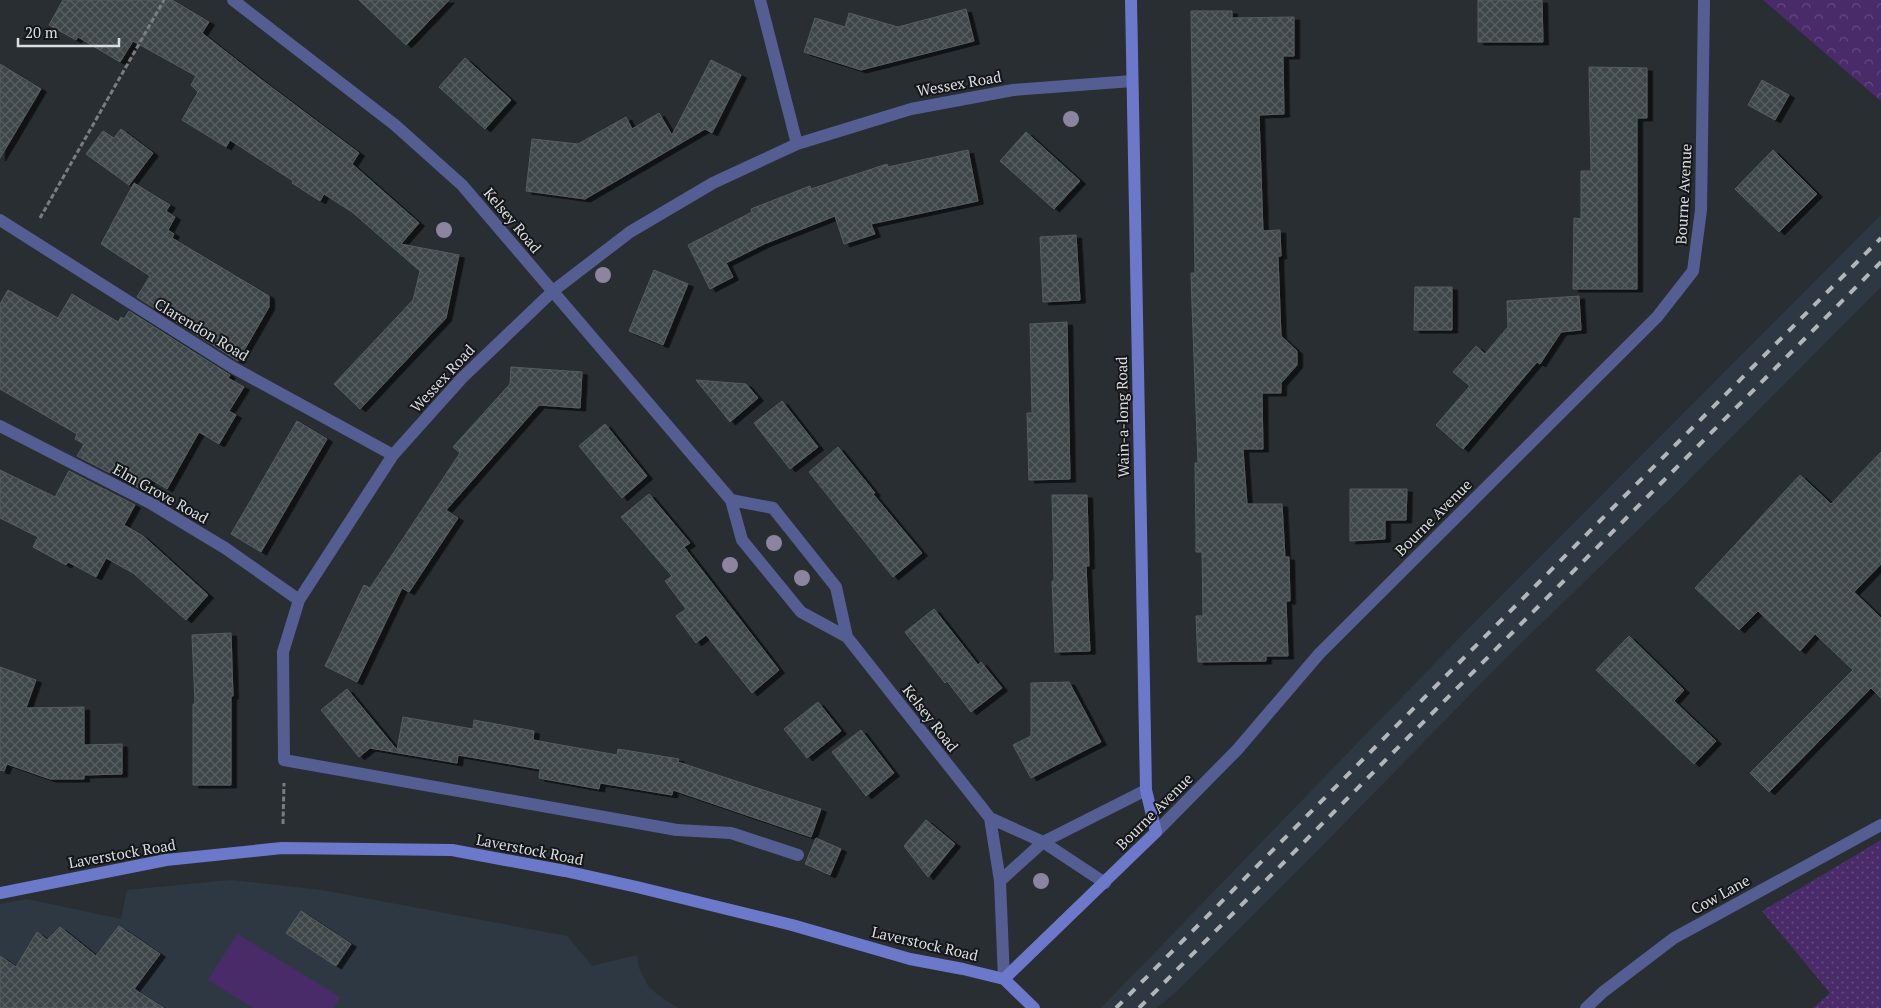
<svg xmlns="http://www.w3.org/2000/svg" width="1881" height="1008" viewBox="0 0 1881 1008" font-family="'PT Serif',serif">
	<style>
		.built { fill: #2e3842 }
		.grass { fill: url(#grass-dots) }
		.park { fill: url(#park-crowns) }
		.garden { fill: #4a2b6a }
		.building { fill: url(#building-cross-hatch); stroke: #555d60; filter: url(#shadow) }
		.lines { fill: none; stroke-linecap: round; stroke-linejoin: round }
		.path { stroke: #797d81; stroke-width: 3; stroke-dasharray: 5 2.5; stroke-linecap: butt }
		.lane { stroke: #555e92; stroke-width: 12 }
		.street { stroke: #555e92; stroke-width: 12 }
		.secondary { stroke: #6c78ca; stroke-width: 12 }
		.rail { stroke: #b2b6b9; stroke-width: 4; stroke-dasharray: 9 9; stroke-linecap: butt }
		.tree { fill: #8d849f }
		.labels { text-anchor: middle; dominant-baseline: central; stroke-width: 4; stroke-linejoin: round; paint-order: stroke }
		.street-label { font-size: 15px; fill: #dbdee1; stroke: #141618 }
	</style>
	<defs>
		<pattern id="grass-dots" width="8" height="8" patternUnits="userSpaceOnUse" patternTransform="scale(1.25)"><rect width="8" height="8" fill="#4a2b6a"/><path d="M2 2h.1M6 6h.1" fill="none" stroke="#64497f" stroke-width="1.8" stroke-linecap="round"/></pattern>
		<pattern id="park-crowns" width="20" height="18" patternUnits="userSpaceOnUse" patternTransform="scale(1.25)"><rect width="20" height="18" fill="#4a2b6a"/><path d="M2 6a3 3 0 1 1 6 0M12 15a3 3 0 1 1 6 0" fill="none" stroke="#64497f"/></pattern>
		<pattern id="building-cross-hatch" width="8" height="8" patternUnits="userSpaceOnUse" patternTransform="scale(1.25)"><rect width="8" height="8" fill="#3e4648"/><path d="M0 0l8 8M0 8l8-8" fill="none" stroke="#596062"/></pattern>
		<filter id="shadow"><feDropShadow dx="5.5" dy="3" stdDeviation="0" flood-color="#0009"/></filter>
	</defs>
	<rect width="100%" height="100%" fill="#292e33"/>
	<path class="built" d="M 1881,215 L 1881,287 L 1669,500 L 1512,652 L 1326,842 L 1177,991 L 1157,1008 L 1101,1008 L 1465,632 Z
		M 231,880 L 322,890 L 567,936 L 592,966 L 637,955 L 639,968 L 648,986 L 658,995 L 678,1008 L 0,1008 L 0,904 L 27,899 L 121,919 L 127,890 Z"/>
	<path class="grass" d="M 1881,840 L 1881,1008 L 1813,1008 L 1830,993 L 1762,911 Z"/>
	<path class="park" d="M 1763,0 L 1881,0 L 1881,101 Z"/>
	<path class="garden" d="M 237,934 L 340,997 L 333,1008 L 253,1008 L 208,980 Z"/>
	<path class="building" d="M 63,0 L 172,0 L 209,22 L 202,33 L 263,81 L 359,153 L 352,164 L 419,223 L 401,244 L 459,255 L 446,318 L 360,409 L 334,384 L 413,300 L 420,271 L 352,212 L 324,194 L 320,201 L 292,183 L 293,181 L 230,140 L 226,147 L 182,120 L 198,92 L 191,85 L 196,76 L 133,41 L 120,62 L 78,37 L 76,40 L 49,25 Z
		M 359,0 L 449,0 L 406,45 Z
		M 1478,0 L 1542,0 L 1543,42 L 1478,42 Z
		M 966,9 L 974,41 L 939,50 L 861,70 L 804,52 L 815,18 L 845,27 L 849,13 L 898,27 Z
		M 1191,11 L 1232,11 L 1232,18 L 1294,17 L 1294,56 L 1283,56 L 1284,114 L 1259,115 L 1263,231 L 1280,230 L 1281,256 L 1278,256 L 1281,336 L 1297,351 L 1297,365 L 1281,383 L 1281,393 L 1262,393 L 1263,449 L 1243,449 L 1247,504 L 1282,504 L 1285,557 L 1289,557 L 1290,601 L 1286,601 L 1288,656 L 1266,656 L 1266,661 L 1198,662 L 1196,616 L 1203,616 L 1202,552 L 1196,552 L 1196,532 L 1195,463 L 1198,463 L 1192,305 L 1191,273 L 1195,273 Z
		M 465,58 L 511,100 L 485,129 L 439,87 Z
		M 711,60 L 741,75 L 712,133 L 705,129 L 585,199 L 526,191 L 532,139 L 578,144 L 626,117 L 632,129 L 659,113 L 672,135 Z
		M 0,64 L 41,89 L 0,158 Z
		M 1589,67 L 1647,68 L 1647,118 L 1637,118 L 1637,289 L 1573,289 L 1574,218 L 1581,219 L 1581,171 L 1591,171 Z
		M 1762,80 L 1789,95 L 1775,120 L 1748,105 Z
		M 121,129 L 153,153 L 129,185 L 86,154 L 103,131 L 114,138 Z
		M 1026,132 L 1080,181 L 1054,209 L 1000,161 Z
		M 968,150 L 978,201 L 871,224 L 875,234 L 844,244 L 835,216 L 764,244 L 726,263 L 733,277 L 710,289 L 688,245 L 752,212 L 751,209 L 810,186 L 811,189 L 887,164 L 888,167 Z
		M 1773,150 L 1817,194 L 1779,232 L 1735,189 Z
		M 134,183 L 170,205 L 166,211 L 175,217 L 168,230 L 174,234 L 172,238 L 269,296 L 269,307 L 238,361 L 137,297 L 150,276 L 101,244 Z
		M 1076,235 L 1080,300 L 1043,302 L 1040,237 Z
		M 654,270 L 688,284 L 663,345 L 629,331 Z
		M 1415,287 L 1452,287 L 1452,330 L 1414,330 Z
		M 8,290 L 58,318 L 72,294 L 118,322 L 121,317 L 124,319 L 129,311 L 230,375 L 228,378 L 244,387 L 229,411 L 236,415 L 219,444 L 199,432 L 167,489 L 150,479 L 143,490 L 77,456 L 84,444 L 75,439 L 77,434 L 0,389 L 0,304 Z
		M 1579,296 L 1581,330 L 1561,332 L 1540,364 L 1537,362 L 1463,449 L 1436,425 L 1470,386 L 1453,372 L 1476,346 L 1485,354 L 1508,327 L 1507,301 Z
		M 1067,322 L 1070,479 L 1029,480 L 1027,413 L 1032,413 L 1030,324 Z
		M 511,367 L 582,372 L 580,408 L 539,405 L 446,510 L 458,518 L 409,592 L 402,588 L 357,682 L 325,666 L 364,585 L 370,588 L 460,453 L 453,447 L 510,384 Z
		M 696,380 L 746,384 L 758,398 L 730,422 Z
		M 782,401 L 818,447 L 790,469 L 754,423 Z
		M 297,421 L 327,439 L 261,552 L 231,534 Z
		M 605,424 L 647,476 L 622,498 L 579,446 Z
		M 838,447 L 875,493 L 873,494 L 922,553 L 893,577 L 809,472 Z
		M 1881,452 L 1881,564 L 1854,592 L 1881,618 L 1881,698 L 1871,688 L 1769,792 L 1750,773 L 1853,670 L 1815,634 L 1800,651 L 1758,611 L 1739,630 L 1695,588 L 1800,475 L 1831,504 Z
		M 0,470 L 55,497 L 69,471 L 135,505 L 124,525 L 143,536 L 208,595 L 186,620 L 133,573 L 106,558 L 96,577 L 68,562 L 66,565 L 33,547 L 38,537 L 0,518 Z
		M 1350,489 L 1407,489 L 1406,520 L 1385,520 L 1385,539 L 1350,541 Z
		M 649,494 L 690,543 L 684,547 L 779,670 L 752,693 L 706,635 L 696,643 L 676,616 L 686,609 L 665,581 L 672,576 L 621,517 Z
		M 1052,495 L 1087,495 L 1089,566 L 1086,566 L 1090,651 L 1055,652 L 1052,581 L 1054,581 Z
		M 934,609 L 978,665 L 981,662 L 1002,688 L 971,712 L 947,681 L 945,683 L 905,632 Z
		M 231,633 L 233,696 L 231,696 L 231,785 L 193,785 L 193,704 L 195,704 L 192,635 Z
		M 1629,636 L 1684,690 L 1674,701 L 1716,741 L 1694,764 L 1596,670 Z
		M 0,667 L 36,680 L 26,708 L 84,707 L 84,745 L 122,744 L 122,774 L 84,775 L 84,779 L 50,779 L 7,764 L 4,771 L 0,770 Z
		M 1069,682 L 1101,742 L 1031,778 L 1013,745 L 1031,736 L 1031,683 Z
		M 347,689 L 397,750 L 403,717 L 473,729 L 474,720 L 534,731 L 533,740 L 617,755 L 618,749 L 679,759 L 678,762 L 821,809 L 811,837 L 673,790 L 672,795 L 600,783 L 599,789 L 539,778 L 540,769 L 458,755 L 457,763 L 370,748 L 359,757 L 321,710 Z
		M 818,702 L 841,731 L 807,758 L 784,729 Z
		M 861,730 L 894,773 L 866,796 L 832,752 Z
		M 926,820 L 955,844 L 928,877 L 904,846 Z
		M 816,838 L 841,849 L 830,875 L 805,864 Z
		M 301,911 L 351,944 L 336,966 L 286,933 Z
		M 119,926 L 160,954 L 134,989 L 164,1008 L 0,1008 L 0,956 L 16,967 L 37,932 L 47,940 L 60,927 L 96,956 Z"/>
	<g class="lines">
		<path class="path" d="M 40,218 L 164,0
			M 283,824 L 284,783"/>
		<path class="lane" d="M 677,830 L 731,833 L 798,855
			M 1586,1008 L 1603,992 L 1674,938 L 1881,825"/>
		<path class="street" d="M 233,0 L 395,125 L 462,185 L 731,500 L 742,540 L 801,612 L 847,637 L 990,818 L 1043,842 L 1105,883
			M 760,0 L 797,144
			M 0,220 L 232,367 L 393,455
			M 0,426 L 152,504 L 225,548 L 299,600
			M 731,500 L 773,508 L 836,587 L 847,637
			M 990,818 L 1000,881 L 1004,979
			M 677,830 L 284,760 L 283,652 L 299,600 L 393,455 L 462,378 L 553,291 L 630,232 L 713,183 L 797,144 L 911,109 L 1013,90 L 1132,81
			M 1156,832 L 1237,750 L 1319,654 L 1657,317 L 1693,271 L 1701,210 L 1704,0
			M 1000,881 L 1043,842 L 1146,790"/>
		<path class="secondary" d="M 0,893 L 166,860 L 282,848 L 452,850 L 565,871 L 637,887 L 792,925 L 910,959 L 963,969 L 1004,979 L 1034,1008
			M 1004,979 L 1156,832 L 1146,790 L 1131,0"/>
		<path class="rail" d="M 1116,1008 L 1881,238
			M 1139,1008 L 1881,262"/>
	</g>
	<g class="tree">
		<circle cx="1071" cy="119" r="8"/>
		<circle cx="444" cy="230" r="8"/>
		<circle cx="603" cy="275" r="8"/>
		<circle cx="774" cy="543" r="8"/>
		<circle cx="730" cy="565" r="8"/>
		<circle cx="802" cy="578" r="8"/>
		<circle cx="1041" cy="881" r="8"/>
	</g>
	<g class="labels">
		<g class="street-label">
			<text transform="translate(959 83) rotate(-10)">Wessex Road</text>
			<text transform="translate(1683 194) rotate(-87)">Bourne Avenue</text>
			<text transform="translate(513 220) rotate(50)">Kelsey Road</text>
			<text transform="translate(202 329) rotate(31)">Clarendon Road</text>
			<text transform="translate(442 378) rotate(-47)">Wessex Road</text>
			<text transform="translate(1122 417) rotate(-91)">Wain-a-long Road</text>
			<text transform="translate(161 493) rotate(29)">Elm Grove Road</text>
			<text transform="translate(1433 517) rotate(-45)">Bourne Avenue</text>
			<text transform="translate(931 718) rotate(52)">Kelsey Road</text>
			<text transform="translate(1154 811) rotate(-45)">Bourne Avenue</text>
			<text transform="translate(530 849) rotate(11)">Laverstock Road</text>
			<text transform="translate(122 853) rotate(-10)">Laverstock Road</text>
			<text transform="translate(1720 894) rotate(-29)">Cow Lane</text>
			<text transform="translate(925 943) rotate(13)">Laverstock Road</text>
		</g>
	</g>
	<path d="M18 38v8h101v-8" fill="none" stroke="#dbdee1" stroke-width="2.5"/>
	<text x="25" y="38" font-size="15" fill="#dbdee1" stroke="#141618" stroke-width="4" paint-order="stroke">20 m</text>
</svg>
